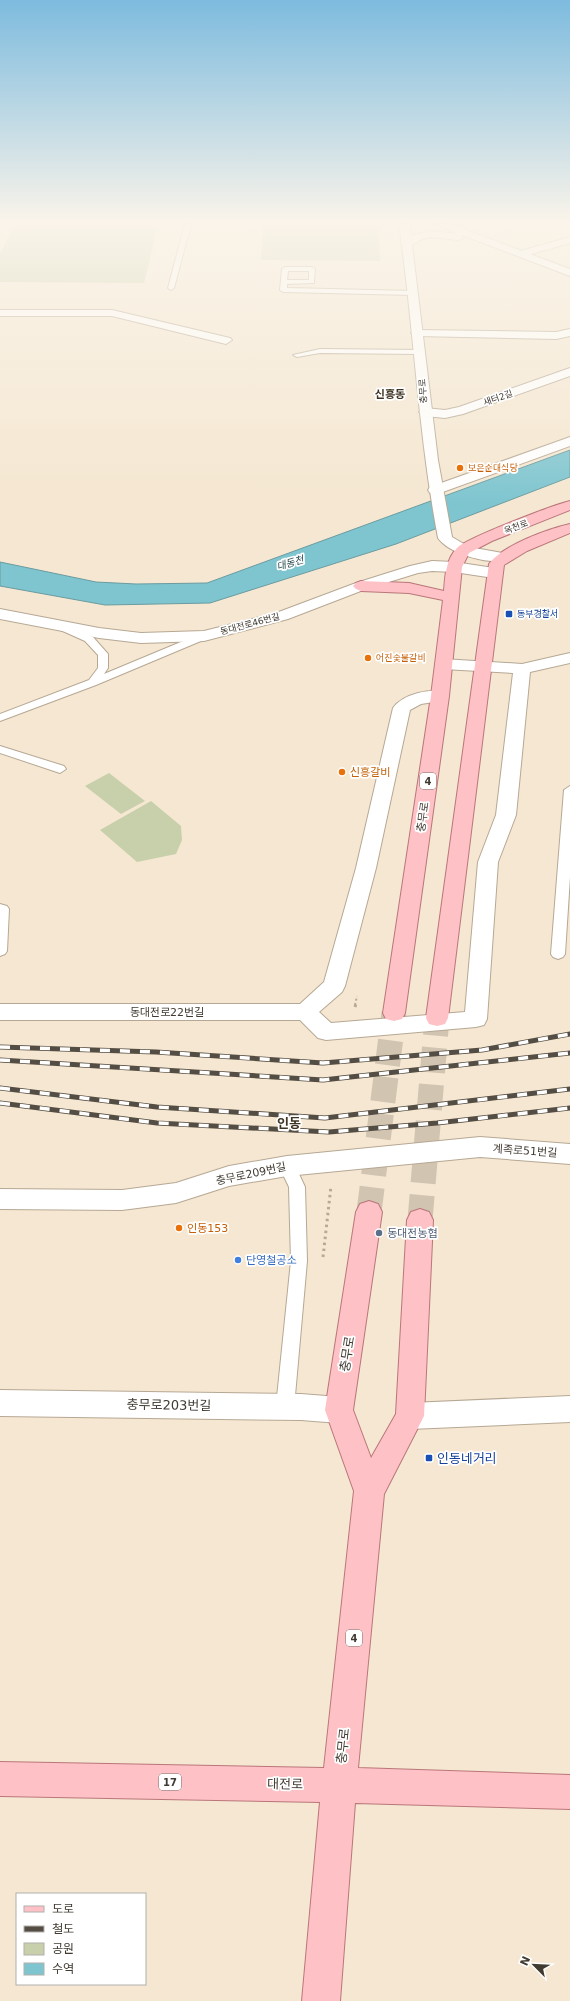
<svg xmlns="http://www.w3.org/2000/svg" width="570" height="2001" viewBox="0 0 570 2001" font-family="'DejaVu Sans','Noto Sans KR',sans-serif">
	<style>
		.green { fill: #c8d0ab }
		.water { fill: #7ec5d0; stroke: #6b9ba0 }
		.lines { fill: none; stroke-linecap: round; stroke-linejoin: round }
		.primary-tunnel { stroke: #d1c4b1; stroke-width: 25; stroke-dasharray: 25 12; stroke-linecap: butt }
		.lane-casing { stroke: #b6a894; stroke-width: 2 }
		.street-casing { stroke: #b6a894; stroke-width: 2 }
		.secondary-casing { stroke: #b6a894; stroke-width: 2 }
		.primary-casing { stroke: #ba7679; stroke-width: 2 }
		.path-far1 { stroke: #b5aa98; stroke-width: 2; stroke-dasharray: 2 2.5; stroke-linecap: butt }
		.path { stroke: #b5aa98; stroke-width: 3; stroke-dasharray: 2.5 3.5; stroke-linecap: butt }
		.lane { fill: #fff; fill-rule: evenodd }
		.street { fill: #fff; fill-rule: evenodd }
		.secondary { fill: #fff; fill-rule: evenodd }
		.primary { fill: #fdc1c6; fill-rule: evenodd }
		.rail-casing { stroke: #544d43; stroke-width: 5 }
		.rail { stroke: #fff; stroke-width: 3.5; stroke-dasharray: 10; stroke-linecap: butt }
		.food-dot { fill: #e8710a; stroke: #fff; stroke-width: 1.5 }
		.transit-dot { fill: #1a4fb4; stroke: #fff; stroke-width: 1.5 }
		.service-dot { fill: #5c6f8a; stroke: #fff; stroke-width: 1.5 }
		.shop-dot { fill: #3f7fe0; stroke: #fff; stroke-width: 1.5 }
		.labels { text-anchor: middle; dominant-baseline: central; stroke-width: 3.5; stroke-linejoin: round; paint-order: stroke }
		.far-street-label { font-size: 9px; fill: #403a31; stroke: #fff }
		.far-food-label { font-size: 9px; fill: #c56008; stroke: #fff; text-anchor: start }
		.far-transit-label { font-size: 9px; fill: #164399; stroke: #fff; text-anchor: start }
		.far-water-label { font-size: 10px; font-style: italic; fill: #1b3e43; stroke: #fff }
		.shield { fill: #fff; stroke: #79756f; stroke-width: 1 }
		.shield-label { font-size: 10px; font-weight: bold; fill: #403a31 }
		.far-quarter-label { font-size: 11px; font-weight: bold; fill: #3e3322; stroke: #fff }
		.food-label { font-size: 11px; fill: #c56008; stroke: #fff; text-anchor: start }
		.street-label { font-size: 11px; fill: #403a31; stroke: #fff }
		.service-label { font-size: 11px; fill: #4e5e75; stroke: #fff; text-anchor: start }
		.shop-label { font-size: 11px; fill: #366cbe; stroke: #fff; text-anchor: start }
		.quarter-label { font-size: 13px; font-weight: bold; fill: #3e3322; stroke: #fff }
		.near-street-label { font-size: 13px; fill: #403a31; stroke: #fff }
		.near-transit-label { font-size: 13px; fill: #164399; stroke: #fff; text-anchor: start }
	</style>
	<rect width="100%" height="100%" fill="#f5e7d1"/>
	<path class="green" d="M 263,224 L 371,224 L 379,226 L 380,261 L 261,260 Z
		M 14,225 L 158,226 L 144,283 L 0,282 L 0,254 Z
		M 109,773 L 145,801 L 121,814 L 85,786 Z
		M 151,801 L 181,826 L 182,840 L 176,854 L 137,862 L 100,830 Z"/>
	<path class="water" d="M 570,450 L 570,477 L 396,544 L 210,603 L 105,605 L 0,586 L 0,562 L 96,582 L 136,584 L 207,583 Z"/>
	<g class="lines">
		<path class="primary-tunnel" d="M 369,1212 L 394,1013
			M 420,1220 L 437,1018"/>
		<defs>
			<path id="lane" d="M 185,224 L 191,224 L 174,288 L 171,290 L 168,288 Z
				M 285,267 L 312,267 L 315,269 L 314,283 L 287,284 L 287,288 L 413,291 L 416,293 L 413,295 L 283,292 L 280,290 L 282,269 ZM 288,271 L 309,271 L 309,280 L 287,280 Z
				M 320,349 L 421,350 L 425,352 L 421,354 L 320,353 L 297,357 L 293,355 Z
				M 60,623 L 93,637 L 108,654 L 108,668 L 104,674 L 200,634 L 204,633 L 209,636 L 208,638 L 96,685 L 0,721 L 0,714 L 89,680 L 98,668 L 98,655 L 85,641 L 56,628 L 55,626 Z
				M 0,746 L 64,766 L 66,769 L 60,773 L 0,753 Z
				M 570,786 L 570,877 L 565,954 L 563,957 L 558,959 L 553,957 L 551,954 L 564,790 Z
				M 0,904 L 7,906 L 9,909 L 7,951 L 5,954 L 0,956 Z
				M 287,1160 L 293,1161 L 305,1187 L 307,1261 L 294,1407 L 291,1413 L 285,1415 L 279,1413 L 276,1407 L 291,1261 L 289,1187 L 279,1166 L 281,1161 Z"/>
			<path id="street" d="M 570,237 L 570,243 L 521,257 L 516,254 L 517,252 Z
				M 0,310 L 112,310 L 230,338 L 232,340 L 226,344 L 112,316 L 0,316 Z
				M 570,329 L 570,336 L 556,339 L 417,336 L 411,333 L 417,330 L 556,332 Z
				M 570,368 L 570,376 L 463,414 L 445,418 L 425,416 L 419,412 L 425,408 L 445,410 L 459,407 Z
				M 570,437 L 570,446 L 440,493 L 430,493 L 428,490 L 430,487 Z
				M 570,653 L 570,663 L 530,672 L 516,815 L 498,862 L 487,1019 L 484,1025 L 476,1027 L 326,1040 L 318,1038 L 300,1020 L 0,1020 L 0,1004 L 300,1004 L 324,982 L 356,868 L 393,708 C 403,694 430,688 446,692 L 449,696 L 446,700 L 421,704 L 410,710 L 376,868 L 345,986 L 342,992 L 319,1012 L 331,1023 L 465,1012 L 478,862 L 496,815 L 513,673 L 443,669 L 437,668 L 435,664 L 437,660 L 443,659 L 522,664 Z
				M 480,1137 L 570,1144 L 570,1164 L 480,1157 L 287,1176 L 229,1186 L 176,1203 L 122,1210 L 0,1209 L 0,1189 L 122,1190 L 176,1183 L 229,1166 L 287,1156 Z
				M 0,1390 L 301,1394 L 339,1397 L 349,1401 L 353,1410 L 349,1419 L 339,1423 L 301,1420 L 0,1416 Z
				M 570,1396 L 570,1422 L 410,1429 L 400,1426 L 396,1416 L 400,1406 L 410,1403 Z"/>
			<path id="secondary" d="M 399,224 L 409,224 L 411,236 L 431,231 L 458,234 L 436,224 L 450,224 L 570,269 L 570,276 L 462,235 L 462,239 L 458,240 L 431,237 L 422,239 L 412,245 L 438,460 L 452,537 L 469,547 L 508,554 L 511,557 L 508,560 C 489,565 449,554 438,538 C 418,434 414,328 399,224 Z
				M 432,561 L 454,562 L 494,568 L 499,570 L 502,573 L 499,576 L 494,578 L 454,572 L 432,571 L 418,573 L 366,589 L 288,619 L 204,641 L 141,643 L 99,638 L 0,619 L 0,609 L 99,628 L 141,633 L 204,631 L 276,613 L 356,583 L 410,566 Z"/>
			<path id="primary" d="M 570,501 L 570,510 L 492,541 L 469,553 L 462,567 L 449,696 L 405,1013 L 402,1019 L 394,1021 L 386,1019 L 383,1013 L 431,696 L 443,600 L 409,593 L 361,591 L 356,589 L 353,586 L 356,583 L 361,581 L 409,583 L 444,591 C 445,576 446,559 457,548 C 467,538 553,505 570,501 Z
				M 570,524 L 570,533 L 527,551 L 504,565 L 448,1018 L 445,1024 L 437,1026 L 429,1024 L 426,1018 L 489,564 C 503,545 548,529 570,524 Z
				M 369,1201 L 378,1204 L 382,1212 L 353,1410 L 371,1458 L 396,1414 L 407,1220 L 411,1212 L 420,1209 L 429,1212 L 433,1220 L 424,1416 L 384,1494 L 358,1768 L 570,1775 L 570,1809 L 355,1803 L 340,2001 L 302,2001 L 320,1802 L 0,1796 L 0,1762 L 324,1768 L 354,1491 L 325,1410 L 356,1212 L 360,1204 Z"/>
		</defs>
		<use href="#lane" class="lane-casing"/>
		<use href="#street" class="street-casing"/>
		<use href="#secondary" class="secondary-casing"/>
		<use href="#primary" class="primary-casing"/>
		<path class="path-far1" d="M 355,1005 L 357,996"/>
		<path class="path" d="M 355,1007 L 356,1004
			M 323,1257 L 331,1186"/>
		<use href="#lane" class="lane"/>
		<use href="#street" class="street"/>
		<use href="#secondary" class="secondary"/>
		<use href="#primary" class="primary"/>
		<defs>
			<path id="rail" d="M 0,1047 L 156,1052 L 323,1063 L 482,1050 L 570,1034
				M 0,1060 L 323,1080 L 570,1053
				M 0,1088 L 157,1107 L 325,1118 L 570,1089
				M 0,1103 L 157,1123 L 329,1132 L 437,1123 L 570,1108"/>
		</defs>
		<use href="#rail" class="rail-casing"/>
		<use href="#rail" class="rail"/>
	</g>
	<linearGradient id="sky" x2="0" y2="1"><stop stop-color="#7dbbde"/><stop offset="0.44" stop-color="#faf4ea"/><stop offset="1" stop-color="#faf4ea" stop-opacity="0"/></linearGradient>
	<rect width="570" height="504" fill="url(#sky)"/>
	<g class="food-dot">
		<circle cx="460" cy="468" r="4"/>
		<circle cx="368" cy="658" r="4"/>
		<circle cx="342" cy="772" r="4"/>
		<circle cx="179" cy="1228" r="4"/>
	</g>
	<g class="transit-dot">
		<rect x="505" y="610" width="8" height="8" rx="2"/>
		<rect x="425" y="1454" width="8" height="8" rx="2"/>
	</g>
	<circle class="service-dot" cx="379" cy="1233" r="4"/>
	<circle class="shop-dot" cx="238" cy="1260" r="4"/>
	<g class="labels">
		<g class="far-street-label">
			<text transform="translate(423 391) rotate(-94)">충무로</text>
			<text transform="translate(498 398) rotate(-19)">새터2길</text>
			<text transform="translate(516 527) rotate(-21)">옥천로</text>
			<text transform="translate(250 624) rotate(-15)">동대전로46번길</text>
		</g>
		<g class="far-food-label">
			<text x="468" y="468">보은순대식당</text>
			<text x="376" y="658">어진숯불갈비</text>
		</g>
		<g class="far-transit-label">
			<text x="517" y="614">동부경찰서</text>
		</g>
		<g class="far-water-label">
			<text transform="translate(290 563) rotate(-16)">대동천</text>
		</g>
		<g class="shield">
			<rect x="420" y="773" width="16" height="16" rx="3"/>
			<rect x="346" y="1630" width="16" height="16" rx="3"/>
			<rect x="159" y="1774" width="22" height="16" rx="3"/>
		</g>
		<g class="shield-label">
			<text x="428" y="781">4</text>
			<text x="354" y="1638">4</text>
			<text x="170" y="1782">17</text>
		</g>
		<g class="far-quarter-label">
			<text x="390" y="394">신흥동</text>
		</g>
		<g class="food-label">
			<text x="350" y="772">신흥갈비</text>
			<text x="187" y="1228">인동153</text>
		</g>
		<g class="street-label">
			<text transform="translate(423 817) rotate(-82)">충무로</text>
			<text x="167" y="1012">동대전로22번길</text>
			<text transform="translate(525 1151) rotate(4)">계족로51번길</text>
			<text transform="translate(251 1174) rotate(-12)">충무로209번길</text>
		</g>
		<g class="service-label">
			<text x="387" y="1233">동대전농협</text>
		</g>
		<g class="shop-label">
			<text x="246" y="1260">단영철공소</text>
		</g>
		<g class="quarter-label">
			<text x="289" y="1123">인동</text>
		</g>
		<g class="near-street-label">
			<text transform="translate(347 1354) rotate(-81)">충무로</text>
			<text transform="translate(169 1405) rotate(1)">충무로203번길</text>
			<text transform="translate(343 1746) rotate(-84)">충무로</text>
			<text transform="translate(285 1784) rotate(1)">대전로</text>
		</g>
		<g class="near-transit-label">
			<text x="437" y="1458">인동네거리</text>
		</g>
	</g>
	<rect x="16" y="1893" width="130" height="92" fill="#ffffff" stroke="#b3b0ad"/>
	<rect x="24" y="1906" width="20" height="6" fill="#fdc1c6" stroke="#b3b0ad"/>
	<text x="52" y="1913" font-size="12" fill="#403a31">도로</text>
	<rect x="24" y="1926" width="20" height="6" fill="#544d43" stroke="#b3b0ad"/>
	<text x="52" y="1933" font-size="12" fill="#403a31">철도</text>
	<rect x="24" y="1943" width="20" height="12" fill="#c8d0ab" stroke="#b3b0ad"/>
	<text x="52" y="1953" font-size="12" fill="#403a31">공원</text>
	<rect x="24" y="1963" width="20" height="12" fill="#7ec5d0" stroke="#b3b0ad"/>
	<text x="52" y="1973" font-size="12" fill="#403a31">수역</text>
	<g transform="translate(534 1965) rotate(294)" stroke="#ffffff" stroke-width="3" paint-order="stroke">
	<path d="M0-3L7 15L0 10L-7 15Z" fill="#403a31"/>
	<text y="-6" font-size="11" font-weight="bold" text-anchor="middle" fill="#403a31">N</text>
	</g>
</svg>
